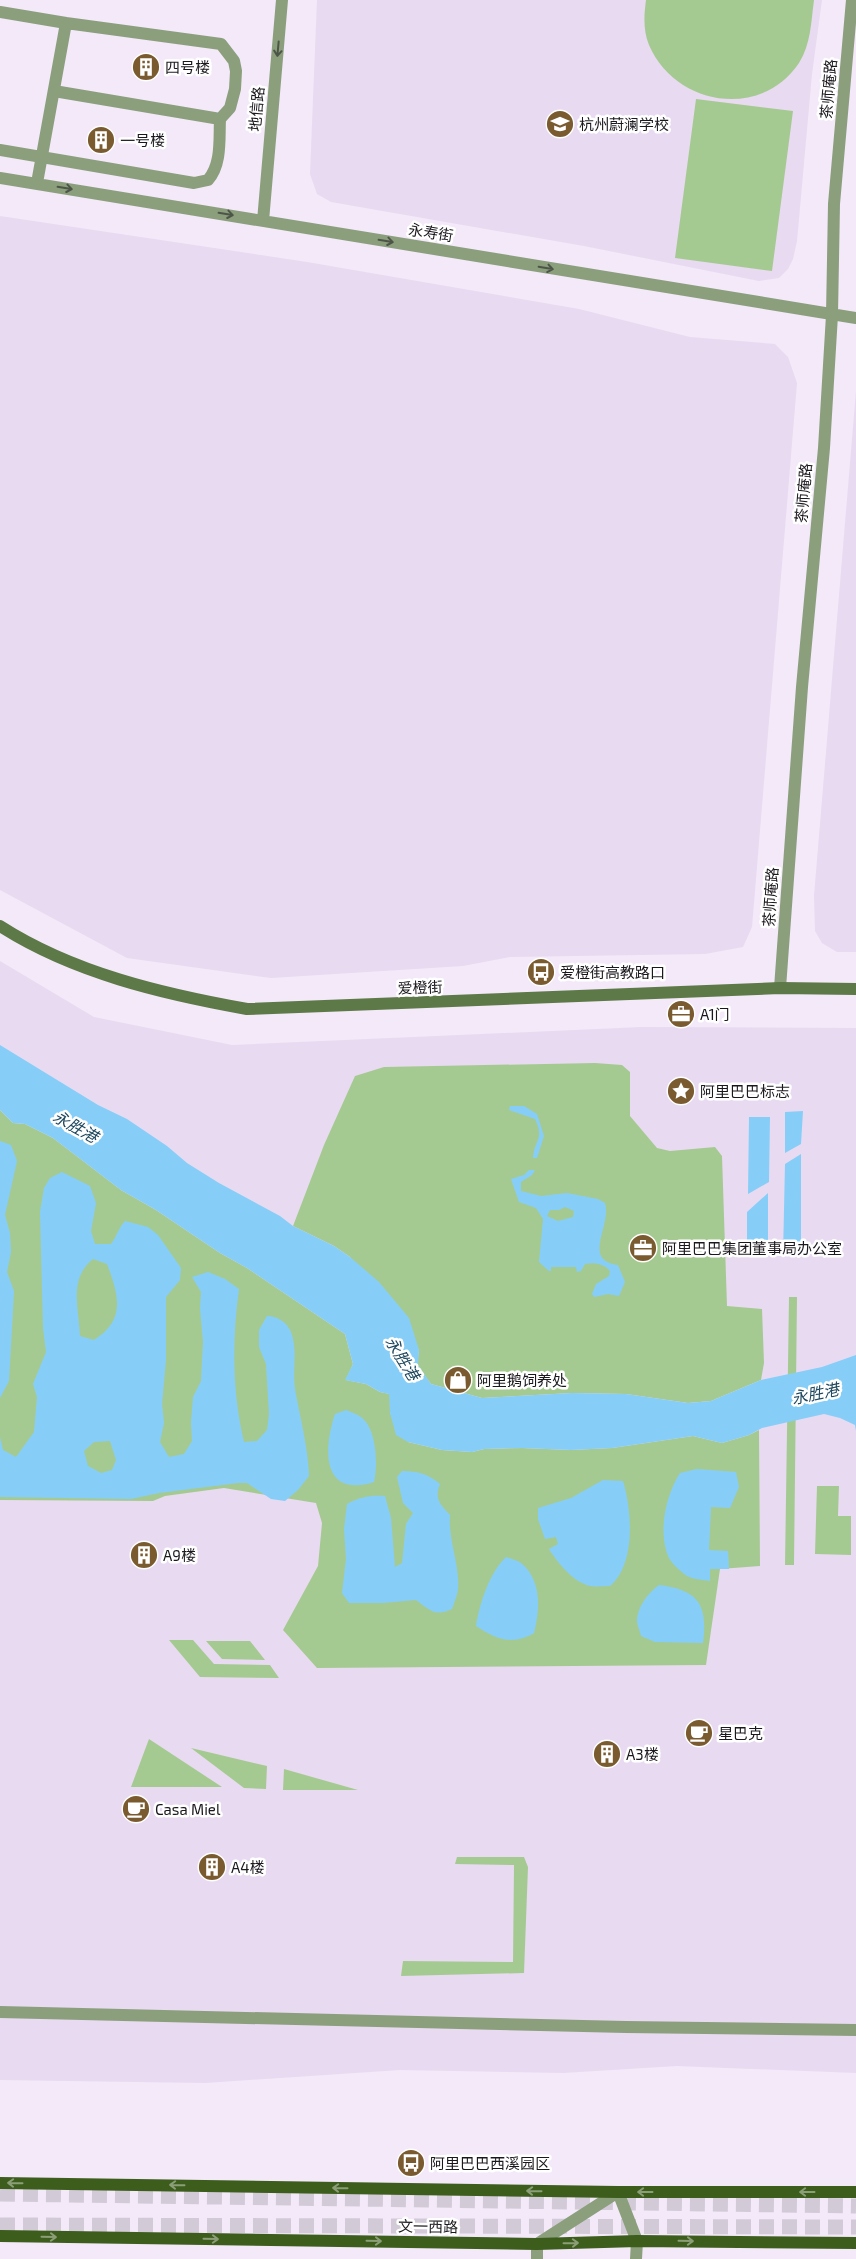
<svg xmlns="http://www.w3.org/2000/svg" width="856" height="2259" viewBox="0 0 856 2259" font-family="'Exo 2','Noto Sans SC',sans-serif">
	<style>
		.built { fill: #e8daf1 }
		.green { fill: #a5ca91 }
		.water { fill: #86cef8; fill-rule: evenodd }
		.lines { fill: none; stroke-linecap: round; stroke-linejoin: round }
		.highway-tunnel { stroke: #d3cad8; stroke-width: 15; stroke-dasharray: 15 8; stroke-linecap: butt }
		.street { stroke: #8b9f7d; stroke-width: 12 }
		.secondary { stroke: #5d7947; stroke-width: 12 }
		.primary { stroke: #3d5d1d; stroke-width: 12 }
		.oneway { stroke: #4d5548 }
		.oneway2 { stroke: #8b9e77 }
		.labels { text-anchor: middle; dominant-baseline: central; stroke-width: 5; stroke-linejoin: round; paint-order: stroke }
		.poi-label { font-size: 15px; fill: #1b181d; stroke: #fff; text-anchor: start }
		.street-label { font-size: 15px; fill: #1b181d; stroke: #fff }
		.water-label { font-size: 16px; font-style: italic; fill: #1f485e; stroke: #fff }
	</style>
	<rect width="100%" height="100%" fill="#f3e9f9"/>
	<path class="built" d="M 317,0 L 822,0 L 812,74 L 797,241 L 793,259 L 788,269 L 779,278 L 759,281 L 584,246 L 331,202 L 317,194 L 310,174 Z
		M 0,216 L 307,262 L 579,309 L 690,337 L 775,344 L 788,357 L 797,383 L 752,927 L 743,947 L 705,954 L 510,957 L 463,966 L 271,978 L 127,958 L 0,890 Z
		M 856,391 L 856,952 L 837,952 L 822,943 L 815,931 L 814,896 Z
		M 0,961 L 94,1017 L 232,1045 L 642,1027 L 856,1028 L 856,2073 L 677,2066 L 563,2073 L 400,2070 L 205,2083 L 0,2080 Z"/>
	<path class="green" d="M 646,0 L 814,0 C 811,22 811,44 799,63 C 761,120 675,106 649,45 C 643,31 644,15 646,0 Z
		M 696,99 L 793,111 L 772,271 L 675,258 Z
		M 595,1063 L 622,1065 L 630,1072 L 630,1116 L 657,1148 L 670,1151 L 715,1147 L 722,1156 L 727,1306 L 762,1309 L 764,1363 L 761,1380 L 711,1401 L 688,1403 L 626,1394 L 572,1393 L 482,1398 L 431,1384 L 417,1365 L 419,1350 L 350,1257 L 334,1246 L 293,1226 L 324,1145 L 355,1076 L 384,1067 Z
		M 0,1110 L 13,1123 L 25,1124 L 53,1138 L 121,1190 L 156,1210 L 220,1253 L 247,1268 L 345,1334 L 353,1364 L 346,1380 L 366,1384 L 380,1392 L 390,1394 L 390,1413 L 408,1442 L 442,1450 L 472,1452 L 484,1449 L 522,1448 L 571,1450 L 612,1448 L 693,1436 L 722,1443 L 749,1435 L 759,1430 L 760,1566 L 720,1569 L 706,1665 L 317,1668 L 283,1630 L 318,1566 L 322,1523 L 316,1503 L 224,1488 L 165,1496 L 153,1501 L 0,1500 Z
		M 789,1297 L 797,1297 L 794,1565 L 785,1565 Z
		M 817,1486 L 839,1486 L 838,1516 L 851,1516 L 851,1555 L 815,1554 Z
		M 169,1640 L 193,1640 L 214,1664 L 270,1665 L 279,1678 L 200,1677 Z
		M 206,1641 L 250,1641 L 265,1660 L 222,1659 Z
		M 149,1739 L 222,1787 L 131,1787 Z
		M 191,1748 L 267,1766 L 266,1789 L 244,1788 Z
		M 284,1769 L 358,1790 L 283,1790 Z
		M 457,1857 L 524,1857 L 528,1867 L 524,1973 L 401,1976 L 403,1961 L 513,1962 L 514,1865 L 455,1864 Z"/>
	<path class="water" d="M 0,1045 L 98,1105 L 127,1119 L 167,1146 L 187,1163 L 219,1183 L 280,1216 L 293,1226 L 334,1246 L 350,1257 L 379,1282 L 409,1318 L 419,1350 L 418,1365 L 431,1384 L 482,1398 L 572,1393 L 626,1394 L 688,1403 L 711,1401 L 761,1380 L 822,1367 L 856,1355 L 856,1431 L 855,1425 L 840,1418 L 824,1414 L 762,1428 L 749,1435 L 722,1443 L 693,1436 L 612,1448 L 571,1450 L 522,1448 L 484,1449 L 472,1452 L 442,1450 L 408,1442 L 396,1435 L 390,1413 L 389,1394 L 380,1392 L 366,1384 L 345,1380 L 353,1364 L 345,1334 L 247,1268 L 220,1253 L 156,1210 L 121,1190 L 53,1138 L 25,1124 L 13,1123 L 0,1110 Z
		M 510,1106 L 524,1106 L 537,1114 L 544,1136 L 537,1158 L 533,1158 C 534,1140 545,1140 535,1119 L 509,1110 Z
		M 803,1111 L 801,1144 L 785,1153 L 785,1112 Z
		M 749,1117 L 770,1117 L 769,1182 L 748,1194 Z
		M 0,1141 L 11,1145 L 17,1161 L 5,1215 L 10,1233 L 11,1252 L 7,1272 L 14,1291 L 9,1381 L 0,1398 Z
		M 801,1154 L 801,1255 L 783,1255 L 785,1164 Z
		M 529,1170 L 535,1170 L 532,1175 L 521,1182 L 521,1191 L 541,1196 L 567,1193 L 598,1199 L 605,1203 C 612,1226 581,1260 618,1265 L 625,1282 L 619,1296 L 608,1294 L 594,1297 L 592,1294 L 596,1284 L 609,1276 L 610,1271 C 605,1264 594,1262 585,1264 L 581,1271 L 577,1272 L 576,1267 L 551,1267 L 551,1271 L 549,1271 L 539,1262 L 543,1219 L 536,1208 L 519,1202 L 511,1179 L 524,1175 ZM 565,1207 L 574,1211 L 573,1217 L 558,1221 L 547,1216 L 550,1210 L 559,1210 Z
		M 62,1172 L 90,1186 L 96,1203 L 91,1231 L 95,1244 L 111,1244 C 117,1236 118,1229 125,1221 L 148,1227 L 158,1235 L 181,1268 L 180,1280 L 166,1297 L 166,1360 L 162,1404 L 164,1423 L 160,1442 L 169,1457 L 184,1454 L 192,1441 L 191,1422 L 193,1397 L 201,1381 L 203,1342 L 200,1308 L 201,1292 L 192,1277 L 208,1272 L 225,1279 L 239,1289 C 232,1340 232,1392 244,1442 L 257,1441 L 267,1430 L 269,1414 L 266,1364 L 259,1347 L 259,1330 L 267,1316 C 277,1316 287,1322 291,1332 C 298,1350 292,1370 295,1389 C 300,1418 308,1446 309,1476 L 298,1490 L 285,1501 L 271,1499 L 247,1483 L 238,1483 L 159,1493 L 131,1499 L 0,1497 L 0,1437 L 3,1450 L 16,1457 L 34,1432 L 37,1397 L 33,1384 L 46,1352 L 43,1328 L 40,1212 L 44,1188 L 50,1178 ZM 93,1259 L 107,1264 C 119,1296 126,1320 94,1340 L 80,1336 C 79,1309 68,1279 93,1259 ZM 110,1441 L 116,1460 L 112,1470 L 101,1473 L 88,1466 L 84,1451 L 94,1442 Z
		M 768,1193 L 768,1254 L 747,1255 L 747,1212 Z
		M 346,1410 C 351,1412 357,1414 361,1417 C 377,1429 378,1465 374,1482 C 322,1498 323,1450 335,1414 Z
		M 697,1469 L 736,1472 L 739,1487 L 730,1508 L 711,1507 L 709,1550 L 728,1551 L 729,1569 L 710,1569 L 710,1581 C 703,1580 693,1579 687,1576 C 681,1572 670,1562 668,1556 C 658,1530 666,1495 680,1473 Z
		M 402,1471 C 418,1471 428,1474 440,1484 C 434,1499 440,1504 450,1515 C 448,1541 460,1564 458,1590 C 457,1596 454,1603 452,1609 C 434,1617 430,1610 416,1600 L 383,1603 L 349,1603 L 342,1593 L 346,1559 L 344,1529 L 347,1504 C 360,1497 370,1495 385,1496 L 391,1518 L 395,1567 L 402,1563 L 406,1524 L 413,1513 L 403,1503 L 397,1477 Z
		M 603,1480 L 623,1481 C 632,1511 636,1564 610,1586 C 604,1586 596,1587 590,1586 C 573,1582 558,1563 549,1549 L 558,1544 L 556,1537 L 545,1539 L 538,1519 L 538,1508 L 571,1498 Z
		M 506,1557 C 511,1559 517,1560 521,1563 C 542,1580 540,1610 534,1633 C 512,1646 496,1639 476,1626 C 480,1602 489,1574 506,1557 Z
		M 659,1585 C 698,1590 708,1604 703,1643 L 655,1642 L 641,1636 C 640,1631 637,1625 637,1620 C 638,1606 649,1592 659,1585 Z"/>
	<g class="lines">
		<path class="highway-tunnel" d="M 0,2194 L 856,2206
			M 0,2225 L 856,2227"/>
		<path class="street" d="M 0,12 L 66,23
			M 0,150 L 194,183 L 208,180 C 222,164 219,139 220,119
			M 0,178 L 856,318
			M 37,183 L 66,23 L 221,44 L 234,61 L 236,71 L 235,89 L 230,108 L 220,119 L 54,91
			M 263,221 L 282,0
			M 780,988 L 802,687 L 824,448 L 832,315 L 834,204 L 852,0
			M 0,2012 L 626,2027 L 856,2030
			M 537,2259 L 537,2244 L 618,2192 L 637,2241 L 636,2259"/>
		<path class="secondary" d="M 0,926 C 73,973 163,994 247,1009 L 780,988 L 856,989"/>
		<path class="primary" d="M 0,2183 L 618,2192 L 856,2192
			M 0,2236 L 537,2244 L 637,2241 L 856,2243"/>
	</g>
	<defs><path id="oneway-shaft" d="M-6 0H5M1.5-3L5.5 0L1.5 3" fill="none" stroke-width="1.6" stroke-linecap="round" stroke-linejoin="round" transform="scale(1.25)"/></defs>
	<g class="oneway">
		<use href="#oneway-shaft" transform="translate(278 49) rotate(95)"/>
		<use href="#oneway-shaft" transform="translate(65 188) rotate(9)"/>
		<use href="#oneway-shaft" transform="translate(226 214) rotate(9)"/>
		<use href="#oneway-shaft" transform="translate(386 241) rotate(9)"/>
		<use href="#oneway-shaft" transform="translate(546 268) rotate(10)"/>
	</g>
	<g class="oneway2">
		<use href="#oneway-shaft" transform="translate(15 2183) rotate(-179)"/>
		<use href="#oneway-shaft" transform="translate(177 2185) rotate(-179)"/>
		<use href="#oneway-shaft" transform="translate(340 2188) rotate(-179)"/>
		<use href="#oneway-shaft" transform="translate(534 2191) rotate(-179)"/>
		<use href="#oneway-shaft" transform="translate(645 2192) rotate(-180)"/>
		<use href="#oneway-shaft" transform="translate(807 2192) rotate(-180)"/>
		<use href="#oneway-shaft" transform="translate(49 2237) rotate(1)"/>
		<use href="#oneway-shaft" transform="translate(211 2239) rotate(1)"/>
		<use href="#oneway-shaft" transform="translate(374 2241) rotate(1)"/>
		<use href="#oneway-shaft" transform="translate(686 2241) rotate(1)"/>
		<use href="#oneway-shaft" transform="translate(571 2243) rotate(-1)"/>
	</g>
	<defs>
		<symbol id="building-disc" viewBox="-11 -11 22 22"><circle r="9.5" fill="#7a5b30" stroke="#fff"/><path d="M-4-6H4V6H1V3H-1V6H-4ZM-2.5-4.3h1.7v1.8h-1.7ZM.8-4.3h1.7v1.8H.8ZM-2.5-1h1.7V.8h-1.7ZM.8-1h1.7V.8H.8Z" fill="#fff"/></symbol>
		<symbol id="school-disc" viewBox="-11 -11 22 22"><circle r="9.5" fill="#7a5b30" stroke="#fff"/><path d="M0-5L7-2L0 1L-7-2ZM-4 1L0 2.5L4 1V4Q0 6-4 4Z" fill="#fff"/></symbol>
		<symbol id="bus-disc" viewBox="-11 -11 22 22"><circle r="9.5" fill="#7a5b30" stroke="#fff"/><path d="M-5-6H5V4H4V6H2V4H-2V6H-4V4H-5ZM-3.5-4V0h7V-4ZM-3.5 1.2v1.5H-2V1.2ZM2 1.2v1.5H3.5V1.2Z" fill="#fff"/></symbol>
		<symbol id="office-disc" viewBox="-11 -11 22 22"><circle r="9.5" fill="#7a5b30" stroke="#fff"/><path d="M-6-3h4V-5.5h4V-3h4V5H-6ZM-1-4.5V-3h2v-1.5ZM-6 0V1H6V0Z" fill="#fff"/></symbol>
		<symbol id="sight-disc" viewBox="-11 -11 22 22"><circle r="9.5" fill="#7a5b30" stroke="#fff"/><path d="M0-6L1.8-2.2L6-1.7L2.9 1.2L3.7 5.4L0 3.3L-3.7 5.4L-2.9 1.2L-6-1.7L-1.8-2.2Z" fill="#fff"/></symbol>
		<symbol id="shop-disc" viewBox="-11 -11 22 22"><circle r="9.5" fill="#7a5b30" stroke="#fff"/><path d="M-5-2.5h2.3a2.7 3.5 0 0 1 5.4 0H5L5.5 6h-11ZM-1.5-2.5h3a1.5 2.3 0 0 0-3 0Z" fill="#fff"/></symbol>
		<symbol id="cafe-disc" viewBox="-11 -11 22 22"><circle r="9.5" fill="#7a5b30" stroke="#fff"/><path d="M-5.5-4.5H6V0H3Q3 3.5 0 3.5H-2.5Q-5.5 3.5-5.5 0ZM3-3.2v2h1.7v-2ZM-6 4.5H4V6H-6Z" fill="#fff"/></symbol>
	</defs>
	<g fill-rule="evenodd">
		<use href="#building-disc" x="130" y="51" width="32" height="32"/>
		<use href="#school-disc" x="544" y="108" width="32" height="32"/>
		<use href="#building-disc" x="85" y="124" width="32" height="32"/>
		<use href="#bus-disc" x="525" y="956" width="32" height="32"/>
		<use href="#office-disc" x="665" y="998" width="32" height="32"/>
		<use href="#sight-disc" x="665" y="1075" width="32" height="32"/>
		<use href="#office-disc" x="627" y="1232" width="32" height="32"/>
		<use href="#shop-disc" x="442" y="1364" width="32" height="32"/>
		<use href="#building-disc" x="128" y="1539" width="32" height="32"/>
		<use href="#cafe-disc" x="683" y="1717" width="32" height="32"/>
		<use href="#building-disc" x="591" y="1738" width="32" height="32"/>
		<use href="#cafe-disc" x="120" y="1793" width="32" height="32"/>
		<use href="#building-disc" x="196" y="1851" width="32" height="32"/>
		<use href="#bus-disc" x="395" y="2147" width="32" height="32"/>
	</g>
	<g class="labels">
		<g class="poi-label">
			<text x="165" y="67">四号楼</text>
			<text x="579" y="124">杭州蔚澜学校</text>
			<text x="120" y="140">一号楼</text>
			<text x="560" y="972">爱橙街高教路口</text>
			<text x="700" y="1014">A1门</text>
			<text x="700" y="1091">阿里巴巴标志</text>
			<text x="662" y="1248">阿里巴巴集团董事局办公室</text>
			<text x="477" y="1380">阿里鹅饲养处</text>
			<text x="163" y="1555">A9楼</text>
			<text x="718" y="1733">星巴克</text>
			<text x="626" y="1754">A3楼</text>
			<text x="155" y="1809">Casa Miel</text>
			<text x="231" y="1867">A4楼</text>
			<text x="430" y="2163">阿里巴巴西溪园区</text>
		</g>
		<g class="street-label">
			<text transform="translate(828 89) rotate(-85)">茶师庵路</text>
			<text transform="translate(256 109) rotate(-85)">地信路</text>
			<text transform="translate(431 232) rotate(9)">永寿街</text>
			<text transform="translate(803 493) rotate(-85)">茶师庵路</text>
			<text transform="translate(770 897) rotate(-86)">茶师庵路</text>
			<text transform="translate(420 987) rotate(-2)">爱橙街</text>
			<text transform="translate(428 2226) rotate(1)">文一西路</text>
		</g>
		<g class="water-label">
			<text transform="translate(76 1126) rotate(29)">永胜港</text>
			<text transform="translate(403 1358) rotate(58)">永胜港</text>
			<text transform="translate(815 1393) rotate(-12)">永胜港</text>
		</g>
	</g>
</svg>
